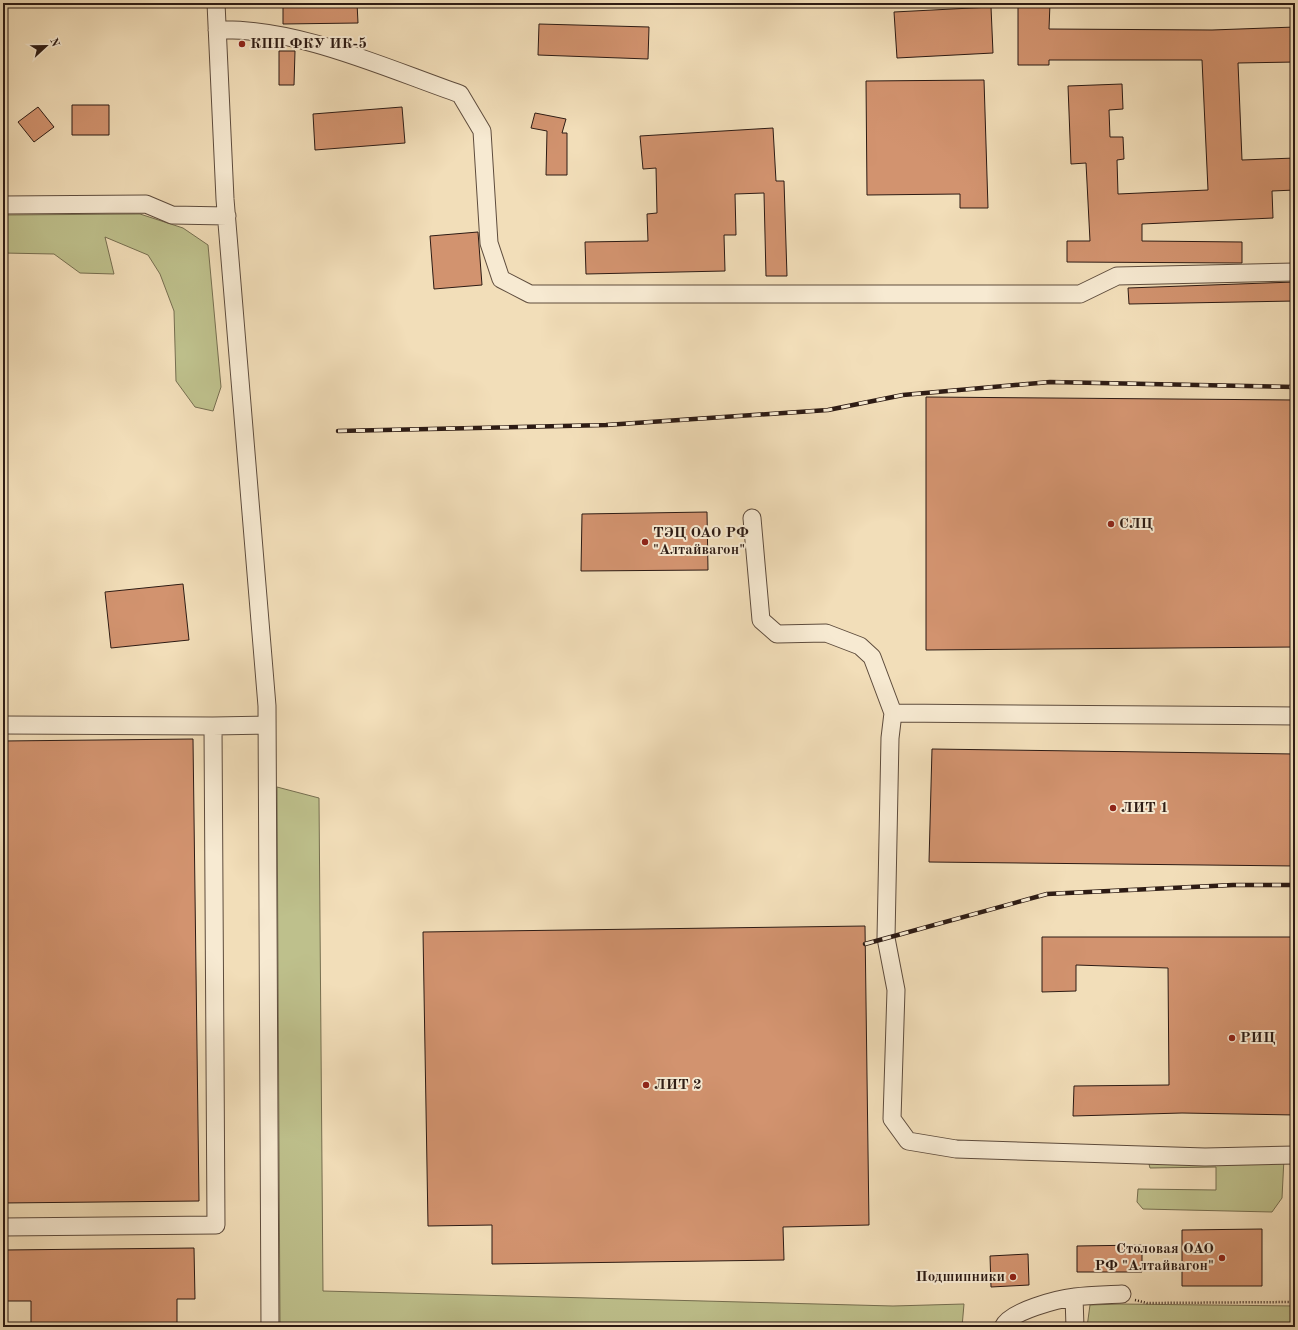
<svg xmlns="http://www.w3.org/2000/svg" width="1298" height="1330" viewBox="0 0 1298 1330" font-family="'Old Standard TT',serif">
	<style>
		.green { fill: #bec08c; stroke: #766e50 }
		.building { fill: #d2936f; stroke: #2d1b14 }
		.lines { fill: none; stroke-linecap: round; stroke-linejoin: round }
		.minor-casing { stroke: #5e4c3d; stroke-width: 19 }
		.path { stroke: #2d1b14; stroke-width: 2.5; stroke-dasharray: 1 2; stroke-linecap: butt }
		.minor { stroke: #f7ead2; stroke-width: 17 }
		.rail-casing { stroke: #2d1b14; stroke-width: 4.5 }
		.rail { stroke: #f7ead2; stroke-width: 3; stroke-dasharray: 9; stroke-linecap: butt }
		.poi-dot { fill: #8f2418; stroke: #f7ead2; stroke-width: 1.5 }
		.labels { text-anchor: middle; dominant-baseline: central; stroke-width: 4; stroke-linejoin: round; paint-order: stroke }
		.poi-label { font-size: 15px; font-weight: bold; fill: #2d1b14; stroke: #f7ead2; text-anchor: start }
	</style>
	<rect width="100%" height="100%" fill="#f2deb9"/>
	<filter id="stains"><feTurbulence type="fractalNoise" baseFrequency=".005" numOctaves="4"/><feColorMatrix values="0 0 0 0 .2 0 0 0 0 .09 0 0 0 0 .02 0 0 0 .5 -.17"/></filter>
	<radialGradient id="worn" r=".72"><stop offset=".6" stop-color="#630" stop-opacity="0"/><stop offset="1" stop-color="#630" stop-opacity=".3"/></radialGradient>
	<path class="green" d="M 140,214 L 183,228 L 208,245 L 221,387 L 213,411 L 195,407 L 176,381 L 174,311 L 160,274 L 148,255 L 105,237 L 114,274 L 80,273 L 54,254 L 3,253 L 3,215 Z
		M 277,787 L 319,798 L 323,1291 L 893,1306 L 964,1304 L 962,1327 L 280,1327 Z
		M 1284,1158 L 1282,1198 L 1272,1212 L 1143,1209 L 1137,1202 L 1138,1189 L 1216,1190 L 1216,1167 L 1150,1168 L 1148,1160 Z
		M 1120,1304 L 1295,1306 L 1295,1327 L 1087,1327 L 1090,1305 Z"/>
	<path class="building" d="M 283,3 L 357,3 L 358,23 L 283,24 Z
		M 1018,3 L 1050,3 L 1049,29 L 1212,30 L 1295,27 L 1295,62 L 1238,63 L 1242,160 L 1295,158 L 1295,190 L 1272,191 L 1273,218 L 1142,224 L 1142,241 L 1242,242 L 1242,263 L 1067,262 L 1067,241 L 1090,241 L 1086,163 L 1071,164 L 1068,86 L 1122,84 L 1123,109 L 1109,110 L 1110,137 L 1123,137 L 1124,159 L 1117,160 L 1118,194 L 1208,190 L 1202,60 L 1049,60 L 1049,65 L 1018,65 Z
		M 991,7 L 993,53 L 897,58 L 894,12 Z
		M 539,24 L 649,27 L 648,59 L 538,55 Z
		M 279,51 L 295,51 L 294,85 L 279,85 Z
		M 984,80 L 988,208 L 960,208 L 960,194 L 867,195 L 866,81 Z
		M 72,105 L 109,105 L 109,135 L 72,135 Z
		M 38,107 L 54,127 L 34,142 L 18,122 Z
		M 402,107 L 405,143 L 315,150 L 313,114 Z
		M 535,113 L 566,119 L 562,133 L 567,133 L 567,175 L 546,175 L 547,131 L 531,128 Z
		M 773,128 L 776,181 L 784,181 L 787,276 L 766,276 L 764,193 L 735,194 L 736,235 L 724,235 L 725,271 L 586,274 L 585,242 L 648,241 L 647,214 L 657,213 L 656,168 L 643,169 L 640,136 Z
		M 478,232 L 482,285 L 434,289 L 430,236 Z
		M 1294,282 L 1295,301 L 1129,304 L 1128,288 Z
		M 926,397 L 1295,400 L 1295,647 L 926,650 Z
		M 707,512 L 708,570 L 581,571 L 582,514 Z
		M 183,584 L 189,640 L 111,648 L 105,592 Z
		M 193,739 L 199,1201 L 3,1203 L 3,741 Z
		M 932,749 L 1295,754 L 1295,866 L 929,862 Z
		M 865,926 L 869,1225 L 783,1227 L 784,1260 L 492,1264 L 492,1225 L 428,1226 L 423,932 Z
		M 1042,937 L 1295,937 L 1295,1115 L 1182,1113 L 1073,1116 L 1074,1086 L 1169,1085 L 1168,968 L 1076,965 L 1076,991 L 1042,992 Z
		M 1262,1229 L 1262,1286 L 1182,1286 L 1182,1230 Z
		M 1142,1245 L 1142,1272 L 1077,1272 L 1077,1246 Z
		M 194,1248 L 195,1299 L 177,1299 L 177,1327 L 31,1327 L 31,1301 L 5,1301 L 4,1250 Z
		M 1028,1254 L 1029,1285 L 991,1287 L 990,1256 Z"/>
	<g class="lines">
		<defs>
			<path id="minor" d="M 216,3 L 225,199 L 267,706 L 270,1327
				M 217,30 C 297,27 385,68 460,94 L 482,131 L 489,243 L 501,279 L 530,294 L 1080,294 L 1117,276 L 1295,272
				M 3,205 L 146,204 L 172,215 L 227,216
				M 752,518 L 761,620 L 777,634 L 826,633 L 860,646 L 872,657 L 893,713
				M 1295,716 L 893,713 L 890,738 L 886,938 L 896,990 L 892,1119 L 908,1141 L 956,1149 L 1205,1157 L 1295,1155
				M 3,725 L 213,726
				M 3,1227 L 216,1225 L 213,726 L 267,725
				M 1074,1297 L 1075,1327
				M 1003,1327 C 1010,1311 1058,1299 1075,1297 C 1091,1295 1106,1295 1122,1294"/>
		</defs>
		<use href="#minor" class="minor-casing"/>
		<path class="path" d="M 1293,1244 L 1295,1242
			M 1135,1300 L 1147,1303 L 1295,1302"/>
		<use href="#minor" class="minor"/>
		<defs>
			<path id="rail" d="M 338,431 L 606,425 L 828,410 L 903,395 L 1050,382 L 1295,387
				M 865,944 L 1047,894 L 1233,885 L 1295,885"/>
		</defs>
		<use href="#rail" class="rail-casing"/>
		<use href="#rail" class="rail"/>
	</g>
	<g class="poi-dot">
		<circle cx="242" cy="44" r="4"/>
		<circle cx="1111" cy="524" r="4"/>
		<circle cx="645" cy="542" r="4"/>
		<circle cx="1113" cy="808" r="4"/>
		<circle cx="1232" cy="1038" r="4"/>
		<circle cx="646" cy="1085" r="4"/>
		<circle cx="1222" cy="1258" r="4"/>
		<circle cx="1013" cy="1277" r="4"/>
	</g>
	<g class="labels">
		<g class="poi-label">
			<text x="250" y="44">КПП ФКУ ИК-5</text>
			<text x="1119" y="524">СЛЦ</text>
			<text x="653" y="533">ТЭЦ ОАО РФ<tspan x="653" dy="17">"Алтайвагон"</tspan></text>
			<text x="1121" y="808">ЛИТ 1</text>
			<text x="1240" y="1038">РИЦ</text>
			<text x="654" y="1085">ЛИТ 2</text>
			<text x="1214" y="1249" text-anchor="end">Столовая ОАО<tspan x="1214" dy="17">РФ "Алтайвагон"</tspan></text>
			<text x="1005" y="1277" text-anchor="end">Подшипники</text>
		</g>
	</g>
	<rect width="1298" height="1330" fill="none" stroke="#f2deb9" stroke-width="16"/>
	<rect x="4" y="4" width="1290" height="1322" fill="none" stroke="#2d1b14" stroke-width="2"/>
	<rect x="8" y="8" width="1282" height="1314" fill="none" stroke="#2d1b14"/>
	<g transform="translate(46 46) rotate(68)" stroke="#f7ead2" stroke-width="3" paint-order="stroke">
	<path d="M0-3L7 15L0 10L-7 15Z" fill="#2d1b14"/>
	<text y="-6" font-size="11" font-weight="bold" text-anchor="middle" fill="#2d1b14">N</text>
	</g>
	<rect width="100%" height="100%" filter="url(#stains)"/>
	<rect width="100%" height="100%" fill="url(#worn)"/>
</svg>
